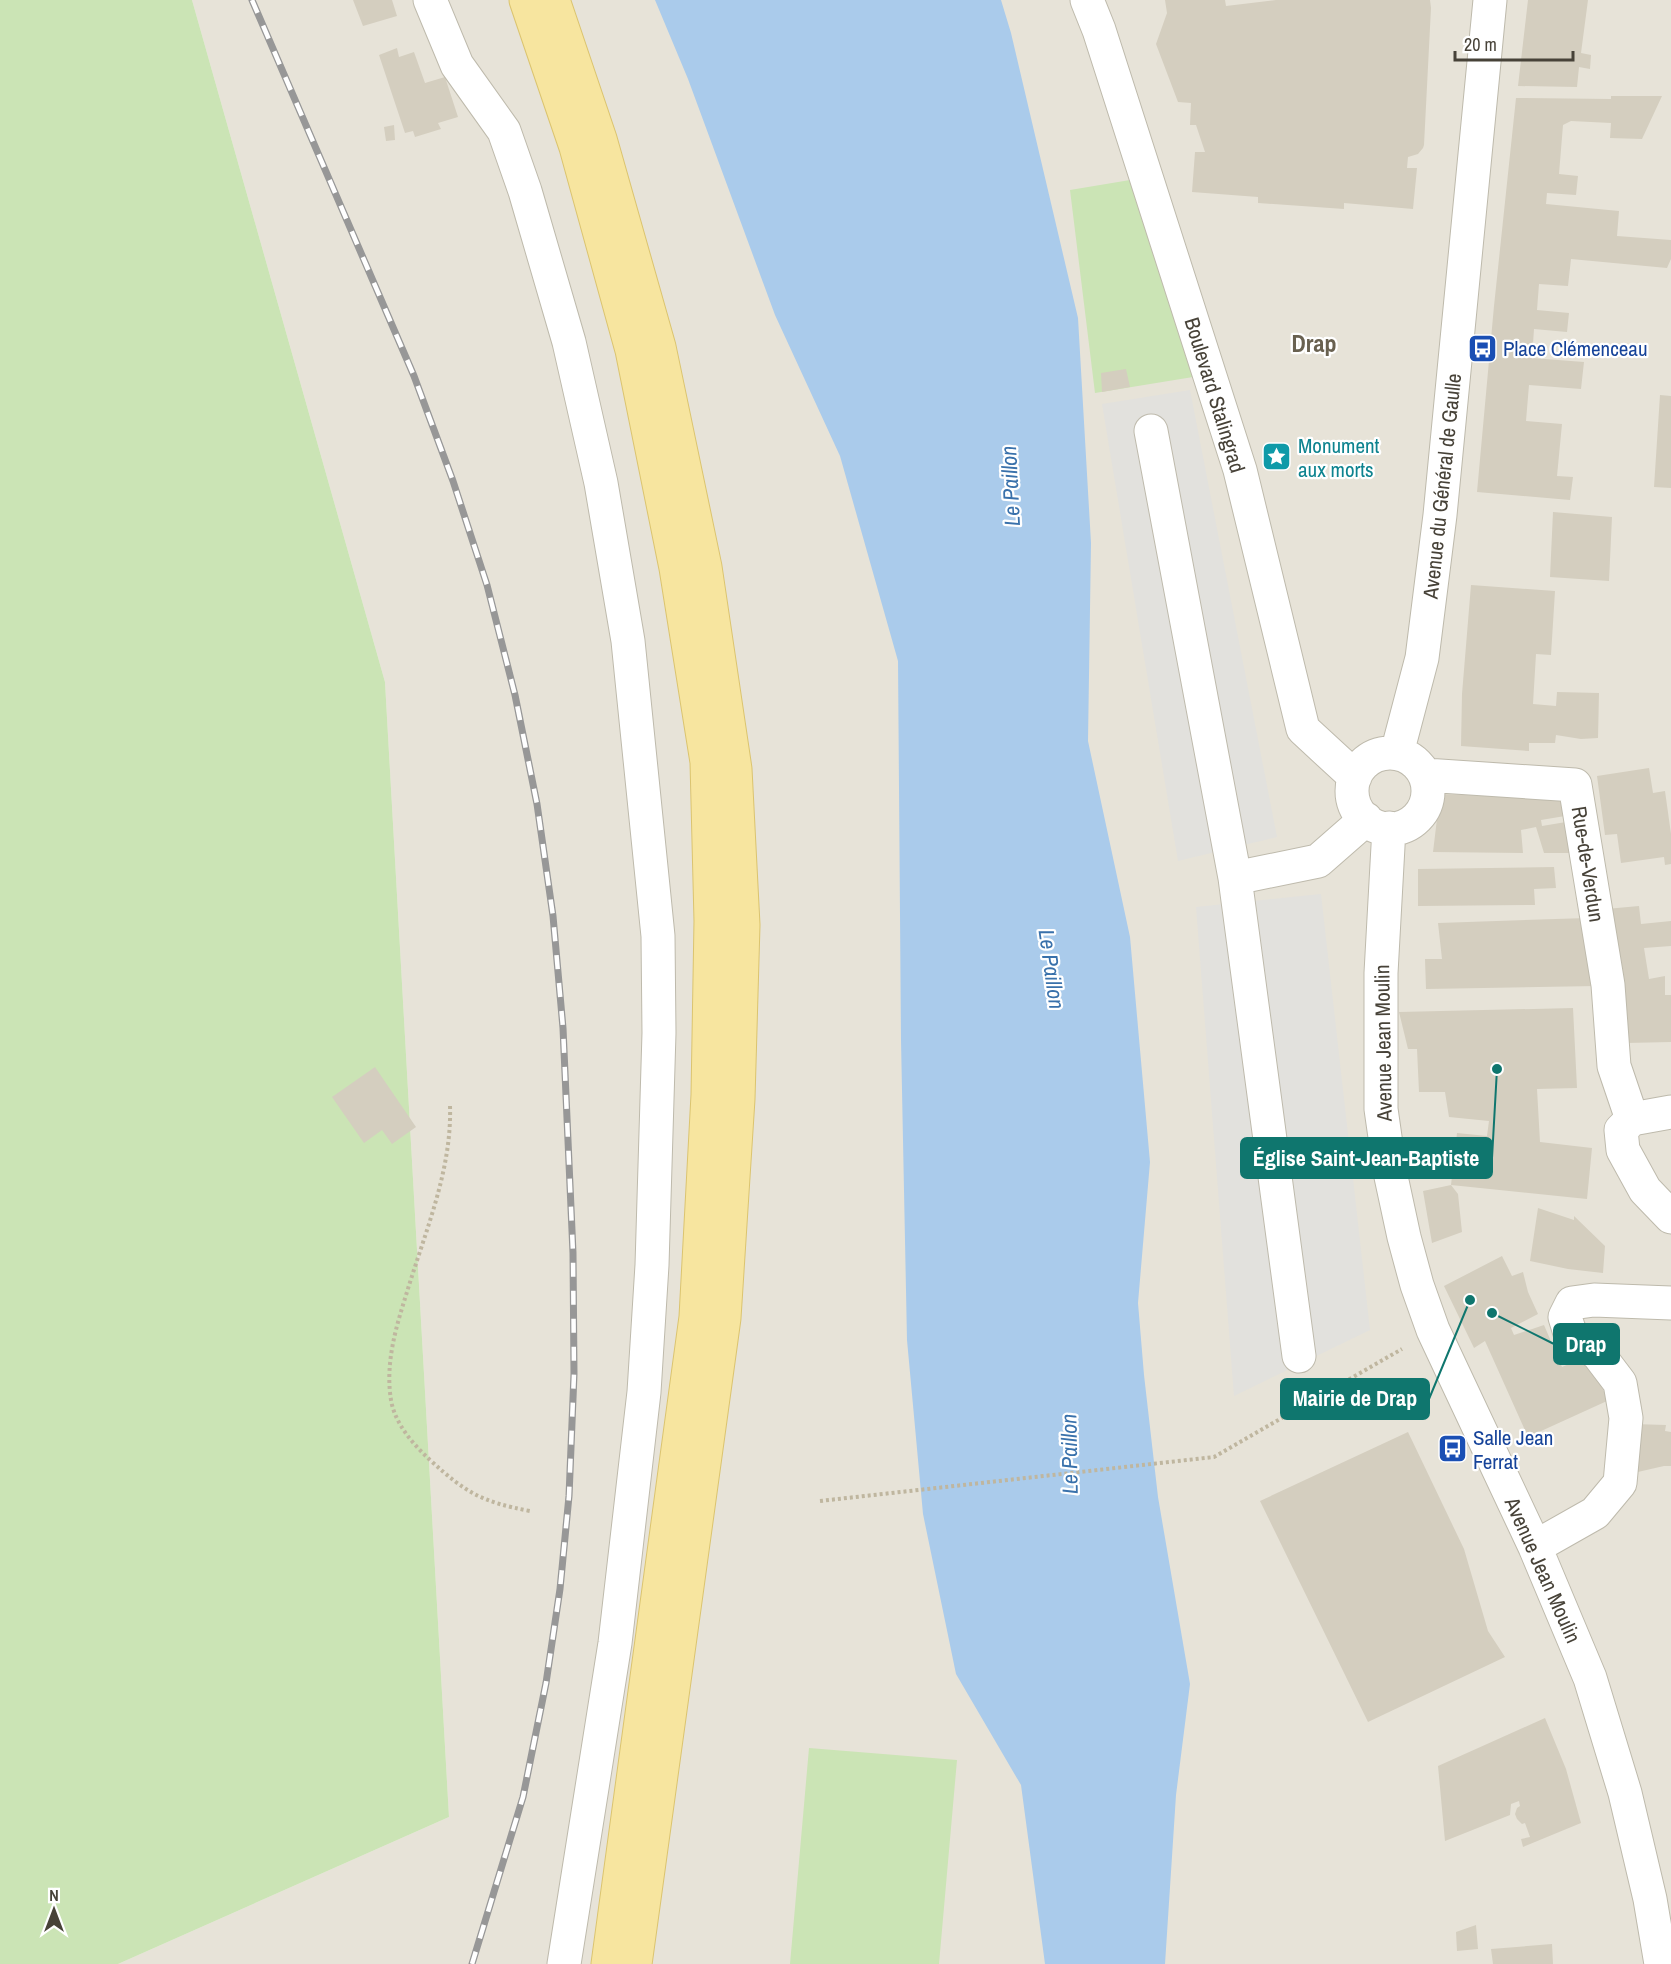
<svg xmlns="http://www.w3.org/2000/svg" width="1671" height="1964" viewBox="0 0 1671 1964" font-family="'Archivo Narrow',sans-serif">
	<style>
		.residential { fill: #e7e3d8 }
		.green { fill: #cbe4b5 }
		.parking { fill: #e2e1dd }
		.water { fill: #aacbeb }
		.building { fill: #d4cebf }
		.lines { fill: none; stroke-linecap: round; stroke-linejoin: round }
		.minor-casing { stroke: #bebaac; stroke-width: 35 }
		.major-casing { stroke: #dbc46f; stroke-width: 35 }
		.path { stroke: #bfb69f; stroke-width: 4; stroke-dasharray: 3 3; stroke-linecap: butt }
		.minor { stroke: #fff; stroke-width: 33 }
		.major { stroke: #f7e59f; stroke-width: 33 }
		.rail-casing { stroke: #979797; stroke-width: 7 }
		.rail { stroke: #fff; stroke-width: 4.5; stroke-dasharray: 14; stroke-linecap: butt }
		.labels { text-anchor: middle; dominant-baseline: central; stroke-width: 4.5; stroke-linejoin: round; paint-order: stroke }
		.transit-label { font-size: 21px; fill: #164399; stroke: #fff; text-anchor: start }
		.street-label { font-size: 21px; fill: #474238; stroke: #fff }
		.culture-label { font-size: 21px; fill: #0d838f; stroke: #fff; text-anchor: start }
		.water-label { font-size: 22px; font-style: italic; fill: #3971ab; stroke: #fff }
		.quarter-label { font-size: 24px; font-weight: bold; fill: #696150; stroke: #fff }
		.leader { fill: none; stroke: #0f766e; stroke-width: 2 }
		.callout-dot { fill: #0f766e; stroke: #fff; stroke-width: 2 }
		.callout { fill: #0f766e; stroke: #0f766e; stroke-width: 2 }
		.callout-label { font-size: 22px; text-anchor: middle; font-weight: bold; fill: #fff }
	</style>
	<rect width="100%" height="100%" fill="#f3f1e9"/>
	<path class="residential" d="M 192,0 L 1671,0 L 1671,1964 L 118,1964 L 449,1817 L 385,682 Z"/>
	<path class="green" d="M 0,0 L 192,0 L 385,682 L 449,1817 L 118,1964 L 0,1964 Z
		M 1130,180 L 1193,377 L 1095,393 L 1070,190 Z
		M 809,1748 L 957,1760 L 939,1964 L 790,1964 Z"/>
	<path class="parking" d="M 1190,390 L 1277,837 L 1178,861 L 1102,404 Z
		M 1321,894 L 1370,1330 L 1234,1396 L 1196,907 Z"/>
	<path class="water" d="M 655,0 L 1001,0 L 1011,33 L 1078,318 L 1091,543 L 1088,741 L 1130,937 L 1150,1162 L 1138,1303 L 1144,1375 L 1158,1497 L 1190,1684 L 1176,1795 L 1165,1964 L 1045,1964 L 1021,1785 L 956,1674 L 923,1514 L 907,1340 L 901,1040 L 898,661 L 840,456 L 775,315 L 688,79 Z"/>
	<path class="building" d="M 353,0 L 392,0 L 397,16 L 363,26 Z
		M 1165,0 L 1225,0 L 1226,6 L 1276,0 L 1430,0 L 1431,8 L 1424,145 L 1423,148 L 1418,154 L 1408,157 L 1407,168 L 1417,168 L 1413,209 L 1344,203 L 1344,209 L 1258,203 L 1258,197 L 1192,192 L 1195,152 L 1205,152 L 1196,125 L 1190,125 L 1191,103 L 1178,102 L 1156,44 L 1167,13 Z
		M 1528,0 L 1588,0 L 1581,53 L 1591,55 L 1590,69 L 1579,67 L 1577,87 L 1518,86 Z
		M 397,48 L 399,57 L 414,52 L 425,83 L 445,77 L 458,117 L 438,123 L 441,129 L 415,137 L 413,131 L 405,133 L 379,55 Z
		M 1611,96 L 1662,96 L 1642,139 L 1610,138 L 1611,123 L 1571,121 L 1563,125 L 1559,174 L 1578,176 L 1576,195 L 1547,193 L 1546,204 L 1619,211 L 1617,236 L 1671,240 L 1671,259 L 1667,268 L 1571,259 L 1568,286 L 1539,284 L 1537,310 L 1569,313 L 1567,332 L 1534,329 L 1532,358 L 1584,362 L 1581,389 L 1529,385 L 1526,421 L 1562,424 L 1557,476 L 1573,477 L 1570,500 L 1477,492 L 1494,306 L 1516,98 L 1611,99 Z
		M 394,125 L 395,140 L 386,141 L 384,127 Z
		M 1126,369 L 1130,387 L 1102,392 L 1101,373 Z
		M 1660,395 L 1671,396 L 1671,488 L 1654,487 Z
		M 1553,512 L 1612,517 L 1609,581 L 1550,577 Z
		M 1471,585 L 1555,591 L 1551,655 L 1536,654 L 1533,704 L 1556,706 L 1557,692 L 1599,693 L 1598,738 L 1581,739 L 1556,735 L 1555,743 L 1529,743 L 1529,751 L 1461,746 L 1462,694 Z
		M 1649,768 L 1653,793 L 1665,791 L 1671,834 L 1671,864 L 1665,865 L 1664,857 L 1621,863 L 1617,834 L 1605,835 L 1597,776 Z
		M 1440,794 L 1560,799 L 1565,816 L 1541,820 L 1542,826 L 1566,822 L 1573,853 L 1544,853 L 1536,827 L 1521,830 L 1523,853 L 1433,852 Z
		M 1554,867 L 1556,888 L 1534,889 L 1535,905 L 1418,906 L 1418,869 Z
		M 1639,906 L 1641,924 L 1671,921 L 1671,946 L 1644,948 L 1649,979 L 1665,976 L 1665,995 L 1671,995 L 1671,1042 L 1626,1043 L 1606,909 Z
		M 1587,918 L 1597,986 L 1426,989 L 1425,959 L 1442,959 L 1438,923 Z
		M 1573,1008 L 1577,1088 L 1537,1089 L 1540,1142 L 1592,1148 L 1587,1199 L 1451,1185 L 1457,1133 L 1487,1136 L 1489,1121 L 1449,1117 L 1445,1092 L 1419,1092 L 1417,1049 L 1408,1049 L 1399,1012 Z
		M 375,1067 L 416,1127 L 392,1144 L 382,1130 L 364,1143 L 332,1097 Z
		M 1451,1185 L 1458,1194 L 1462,1232 L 1432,1243 L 1423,1191 Z
		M 1538,1208 L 1574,1220 L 1574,1216 L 1605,1246 L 1603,1273 L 1568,1269 L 1530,1261 Z
		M 1502,1256 L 1512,1276 L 1523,1272 L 1528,1292 L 1538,1314 L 1511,1328 L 1514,1335 L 1544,1325 L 1562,1367 L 1587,1356 L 1607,1398 L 1607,1401 L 1528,1437 L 1485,1341 L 1474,1348 L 1444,1286 Z
		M 1633,1424 L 1666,1425 L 1665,1431 L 1671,1432 L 1671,1466 L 1664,1466 L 1629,1474 Z
		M 1408,1432 L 1464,1549 L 1488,1631 L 1505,1657 L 1368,1722 L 1260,1501 Z
		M 1545,1718 L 1566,1769 L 1581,1823 L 1523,1847 L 1521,1839 L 1530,1837 L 1525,1823 L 1522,1824 L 1517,1819 L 1515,1814 L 1517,1808 L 1520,1806 L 1519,1801 L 1511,1804 L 1510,1815 L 1445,1841 L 1438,1766 Z
		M 1476,1925 L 1478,1949 L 1457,1951 L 1456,1932 Z
		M 1552,1944 L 1553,1964 L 1493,1964 L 1491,1949 Z"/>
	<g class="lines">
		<defs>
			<path id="minor" d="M 430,0 L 457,65 L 504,131 L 525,191 L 569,342 L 601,483 L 628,641 L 658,936 L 659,1033 L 652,1265 L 644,1392 L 615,1643 L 564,1964
				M 1087,0 L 1099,30 L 1240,470 L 1303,729 L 1355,777
				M 1151,431 L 1235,878 L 1299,1356
				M 1397,753 L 1422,658 L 1440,515 L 1490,0
				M1352 791a38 38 0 1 1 76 0a38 38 0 1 1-76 0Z
				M 1425,775 L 1575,785 L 1608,985 L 1614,1066 L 1632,1119
				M 1389,828 L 1381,973 L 1381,1109 L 1390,1172 L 1404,1237 L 1417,1285 L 1433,1330 L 1535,1547 L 1590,1678 L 1625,1793 L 1650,1899 L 1661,1964
				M 1235,878 L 1318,861 L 1366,819
				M 1671,1112 L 1632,1119 L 1621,1130 L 1623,1150 L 1645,1190 L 1671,1217
				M 1535,1547 L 1595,1513 L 1620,1483 L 1626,1418 L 1620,1383 L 1598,1354 L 1570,1333 L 1565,1317 L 1572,1303 L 1594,1300 L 1671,1303"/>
			<path id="major" d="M 526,0 L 576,147 L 632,350 L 676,568 L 707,762 L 711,921 L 708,1095 L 696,1317 L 608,1964
				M 553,0 L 600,139 L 659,347 L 705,567 L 735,769 L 743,925 L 738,1099 L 724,1318 L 635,1964"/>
		</defs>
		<use href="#minor" class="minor-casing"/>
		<use href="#major" class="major-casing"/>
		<path class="path" d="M 450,1106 C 452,1170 425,1232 407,1292 C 396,1327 385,1363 391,1400 C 395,1424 413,1444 430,1460 C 466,1493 482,1502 530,1511
			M 820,1501 L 1214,1457 L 1402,1349"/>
		<use href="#minor" class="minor"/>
		<use href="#major" class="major"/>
		<defs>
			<path id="rail" d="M 252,0 L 414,376 L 453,481 L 487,585 L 515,695 L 537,804 L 553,916 L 563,1028 L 573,1253 L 574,1374 L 569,1496 L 560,1589 L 546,1683 L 523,1797 L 472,1964"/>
		</defs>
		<use href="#rail" class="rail-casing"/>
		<use href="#rail" class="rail"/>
	</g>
	<defs>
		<symbol id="bus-square" viewBox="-11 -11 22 22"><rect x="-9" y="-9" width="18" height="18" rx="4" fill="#1a4fb4" stroke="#fff"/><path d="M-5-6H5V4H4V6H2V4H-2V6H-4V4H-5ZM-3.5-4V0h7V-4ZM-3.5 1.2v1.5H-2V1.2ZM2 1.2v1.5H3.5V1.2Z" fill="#fff"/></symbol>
		<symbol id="sight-square" viewBox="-11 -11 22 22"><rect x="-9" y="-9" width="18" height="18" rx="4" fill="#0f9aa8" stroke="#fff"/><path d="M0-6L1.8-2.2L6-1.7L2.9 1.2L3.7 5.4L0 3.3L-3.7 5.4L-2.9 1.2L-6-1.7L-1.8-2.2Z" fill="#fff"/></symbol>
	</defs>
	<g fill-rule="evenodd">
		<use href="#bus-square" x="1466" y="332" width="33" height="33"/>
		<use href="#sight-square" x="1260" y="440" width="33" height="33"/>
		<use href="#bus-square" x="1436" y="1432" width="33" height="33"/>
	</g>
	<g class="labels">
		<g class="transit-label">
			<text x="1503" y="348">Place Clémenceau</text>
			<text x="1473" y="1437">Salle Jean<tspan x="1473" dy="24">Ferrat</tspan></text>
		</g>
		<g class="street-label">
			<text transform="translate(1215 395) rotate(73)">Boulevard Stalingrad</text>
			<text transform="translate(1442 486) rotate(-84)">Avenue du Général de Gaulle</text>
			<text transform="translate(1588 864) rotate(81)">Rue-de-Verdun</text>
			<text transform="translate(1383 1043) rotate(-91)">Avenue Jean Moulin</text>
			<text transform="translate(1543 1570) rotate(66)">Avenue Jean Moulin</text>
		</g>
		<g class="culture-label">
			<text x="1298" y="445">Monument<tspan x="1298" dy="24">aux morts</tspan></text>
		</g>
		<g class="water-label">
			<text transform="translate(1010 486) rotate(-93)">Le Paillon</text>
			<text transform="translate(1052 969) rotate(82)">Le Paillon</text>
			<text transform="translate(1069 1454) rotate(-91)">Le Paillon</text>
		</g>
		<g class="quarter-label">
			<text x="1314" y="343">Drap</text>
		</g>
	</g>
	<path class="leader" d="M1497 1069L1492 1158M1492 1313L1554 1344M1470 1300L1429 1399"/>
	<g class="callout-dot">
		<circle cx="1497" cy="1069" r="6"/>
		<circle cx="1492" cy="1313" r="6"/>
		<circle cx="1470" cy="1300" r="6"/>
	</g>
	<g class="callout">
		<rect x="1241" y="1138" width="251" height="40" rx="6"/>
		<rect x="1554" y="1324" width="65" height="40" rx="6"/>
		<rect x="1281" y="1379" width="148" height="40" rx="6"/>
	</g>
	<g class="callout-label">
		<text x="1366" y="1166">Église Saint-Jean-Baptiste</text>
		<text x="1586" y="1352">Drap</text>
		<text x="1355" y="1406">Mairie de Drap</text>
	</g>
	<g transform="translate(54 1910)" stroke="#ffffff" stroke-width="4.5" paint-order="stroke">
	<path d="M0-4.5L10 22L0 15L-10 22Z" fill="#474238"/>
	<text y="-9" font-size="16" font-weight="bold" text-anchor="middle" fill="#474238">N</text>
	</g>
	<path d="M1455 51v9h118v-9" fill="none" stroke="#474238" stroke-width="3"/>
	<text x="1464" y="51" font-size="18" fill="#474238" stroke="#ffffff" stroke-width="4.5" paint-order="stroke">20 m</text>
</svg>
